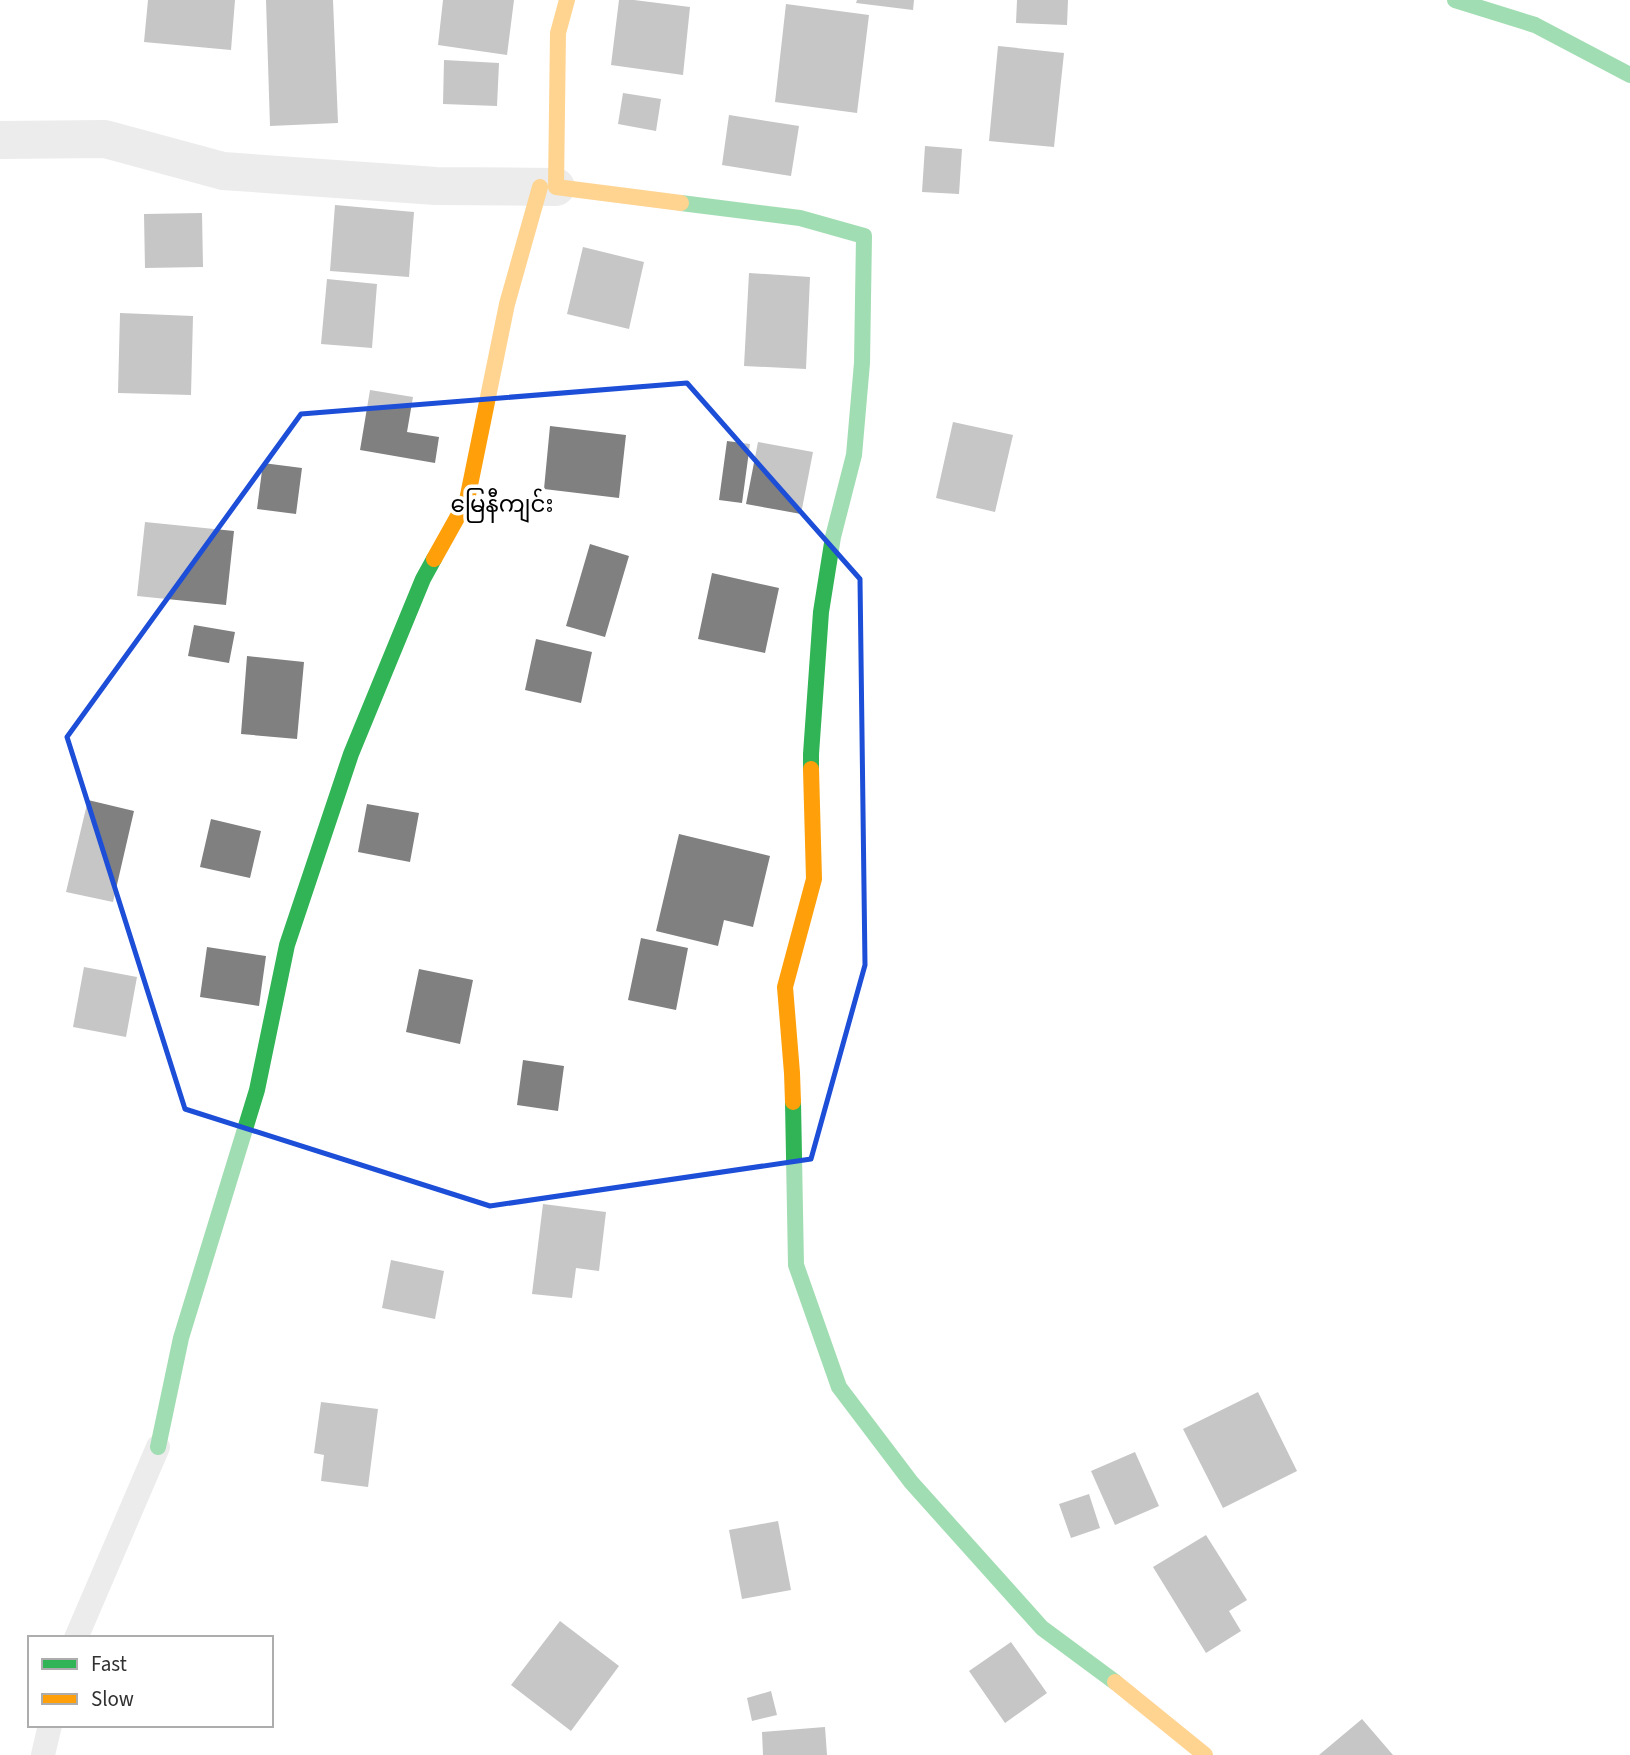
<svg xmlns="http://www.w3.org/2000/svg" width="1630" height="1755" viewBox="0 0 1630 1755" font-family="'Source Sans 3','Noto Sans Myanmar',sans-serif">
	<style>
		.building { fill: #808080 }
		.lines { fill: none; stroke-linecap: round; stroke-linejoin: round }
		.lane { stroke: #d5d5d5; stroke-width: 24 }
		.street { stroke: #d5d5d5; stroke-width: 38 }
		.fast { stroke: #30b455; stroke-width: 16 }
		.slow { stroke: #ff9f0a; stroke-width: 16 }
		.marked { fill: none; stroke: #1d4ed8; stroke-width: 5; stroke-linejoin: round }
		.labels { text-anchor: middle; dominant-baseline: central; stroke-width: 7; stroke-linejoin: round; paint-order: stroke }
		.quarter-label { font-size: 23px; fill: #000; stroke: #fff }
	</style>
	<rect width="100%" height="100%" fill="#fff"/>
	<path class="building" d="M 148,0 L 235,0 L 231,50 L 144,42 Z
		M 266,0 L 333,0 L 338,123 L 270,126 Z
		M 443,0 L 514,0 L 507,55 L 438,45 Z
		M 619,0 L 634,0 L 690,7 L 683,75 L 611,65 Z
		M 857,0 L 914,0 L 913,10 L 856,3 Z
		M 1017,0 L 1068,0 L 1067,25 L 1016,23 Z
		M 786,4 L 869,15 L 857,113 L 775,102 Z
		M 998,46 L 1064,53 L 1054,147 L 989,141 Z
		M 444,60 L 499,63 L 497,106 L 443,104 Z
		M 623,93 L 661,99 L 656,131 L 618,124 Z
		M 729,115 L 799,126 L 791,176 L 722,165 Z
		M 925,146 L 962,149 L 959,194 L 922,192 Z
		M 335,205 L 414,212 L 409,277 L 330,271 Z
		M 202,213 L 203,267 L 145,268 L 144,214 Z
		M 583,247 L 644,262 L 629,329 L 567,314 Z
		M 749,273 L 810,277 L 806,369 L 744,366 Z
		M 327,279 L 377,284 L 372,348 L 321,344 Z
		M 120,313 L 193,316 L 191,395 L 118,393 Z
		M 370,390 L 413,397 L 407,432 L 439,437 L 435,463 L 360,450 Z
		M 953,422 L 1013,435 L 995,512 L 936,498 Z
		M 550,426 L 626,435 L 619,498 L 544,489 Z
		M 727,441 L 750,444 L 742,503 L 719,500 Z
		M 758,442 L 813,452 L 801,514 L 746,504 Z
		M 263,463 L 302,468 L 296,514 L 257,509 Z
		M 145,522 L 234,531 L 226,605 L 137,596 Z
		M 590,544 L 629,556 L 605,637 L 566,626 Z
		M 712,573 L 779,588 L 765,653 L 698,639 Z
		M 194,625 L 235,632 L 229,663 L 188,656 Z
		M 536,639 L 592,652 L 581,703 L 525,690 Z
		M 247,656 L 304,662 L 297,739 L 241,734 Z
		M 88,800 L 134,811 L 113,902 L 66,892 Z
		M 367,804 L 419,813 L 410,862 L 358,852 Z
		M 211,819 L 261,831 L 250,878 L 200,867 Z
		M 679,834 L 770,856 L 753,927 L 724,920 L 718,946 L 656,931 Z
		M 641,938 L 688,948 L 676,1010 L 628,1000 Z
		M 207,947 L 266,956 L 259,1006 L 200,997 Z
		M 84,967 L 137,977 L 126,1037 L 73,1027 Z
		M 419,969 L 473,980 L 460,1044 L 406,1032 Z
		M 523,1060 L 564,1066 L 558,1111 L 517,1105 Z
		M 543,1204 L 606,1212 L 599,1271 L 576,1268 L 572,1298 L 532,1294 Z
		M 391,1260 L 444,1271 L 435,1319 L 382,1308 Z
		M 1258,1392 L 1297,1471 L 1223,1508 L 1183,1429 Z
		M 321,1402 L 378,1409 L 368,1487 L 321,1481 L 324,1455 L 314,1453 Z
		M 1135,1452 L 1159,1506 L 1115,1525 L 1091,1471 Z
		M 1089,1494 L 1100,1528 L 1071,1538 L 1059,1504 Z
		M 778,1521 L 791,1590 L 742,1599 L 729,1530 Z
		M 1206,1535 L 1247,1600 L 1229,1611 L 1241,1631 L 1206,1653 L 1153,1567 Z
		M 560,1621 L 619,1666 L 571,1731 L 511,1685 Z
		M 1011,1642 L 1047,1693 L 1005,1723 L 969,1671 Z
		M 771,1691 L 777,1715 L 752,1721 L 747,1698 Z
		M 1362,1719 L 1393,1755 L 1319,1755 Z
		M 825,1727 L 827,1755 L 763,1755 L 762,1732 Z"/>
	<g class="lines">
		<path class="lane" d="M 76,1638 L 158,1447
			M 43,1755 L 50,1725"/>
		<path class="street" d="M 0,140 L 105,139 L 223,171 L 436,186 L 556,187"/>
		<path class="fast" d="M 1455,0 L 1535,25 L 1630,75
			M 681,203 L 800,218 L 864,236 L 862,363 L 854,455 L 833,537 L 821,612 L 811,754 L 811,769
			M 793,1102 L 796,1265 L 839,1387 L 911,1482 L 1042,1628 L 1115,1682
			M 158,1447 L 181,1338 L 257,1090 L 287,945 L 351,754 L 423,579 L 434,559"/>
		<path class="slow" d="M 567,0 L 558,33 L 556,187 L 681,203
			M 434,559 L 467,500 L 507,304 L 540,187
			M 793,1102 L 792,1073 L 785,987 L 814,879 L 811,769
			M 1115,1682 L 1205,1755"/>
	</g>
	<path d="M0 0H1630V1755H0ZM 687,383 L 860,579 L 865,965 L 811,1159 L 490,1206 L 185,1109 L 67,737 L 301,414 Z" fill="#fff" fill-opacity=".55" fill-rule="evenodd"/>
	<path class="marked" d="M 687,383 L 860,579 L 865,965 L 811,1159 L 490,1206 L 185,1109 L 67,737 L 301,414 Z"/>
	<g class="labels">
		<g class="quarter-label">
			<text x="502" y="504">မြေနီကျင်း</text>
		</g>
	</g>
	<rect x="28" y="1636" width="245" height="91" fill="#ffffff" stroke="#adadad" stroke-width="2"/>
	<rect x="42" y="1659" width="35" height="10" fill="#30b455" stroke="#adadad" stroke-width="2"/>
	<text x="91" y="1671" font-size="21" fill="#313131">Fast</text>
	<rect x="42" y="1694" width="35" height="10" fill="#ff9f0a" stroke="#adadad" stroke-width="2"/>
	<text x="91" y="1706" font-size="21" fill="#313131">Slow</text>
</svg>
